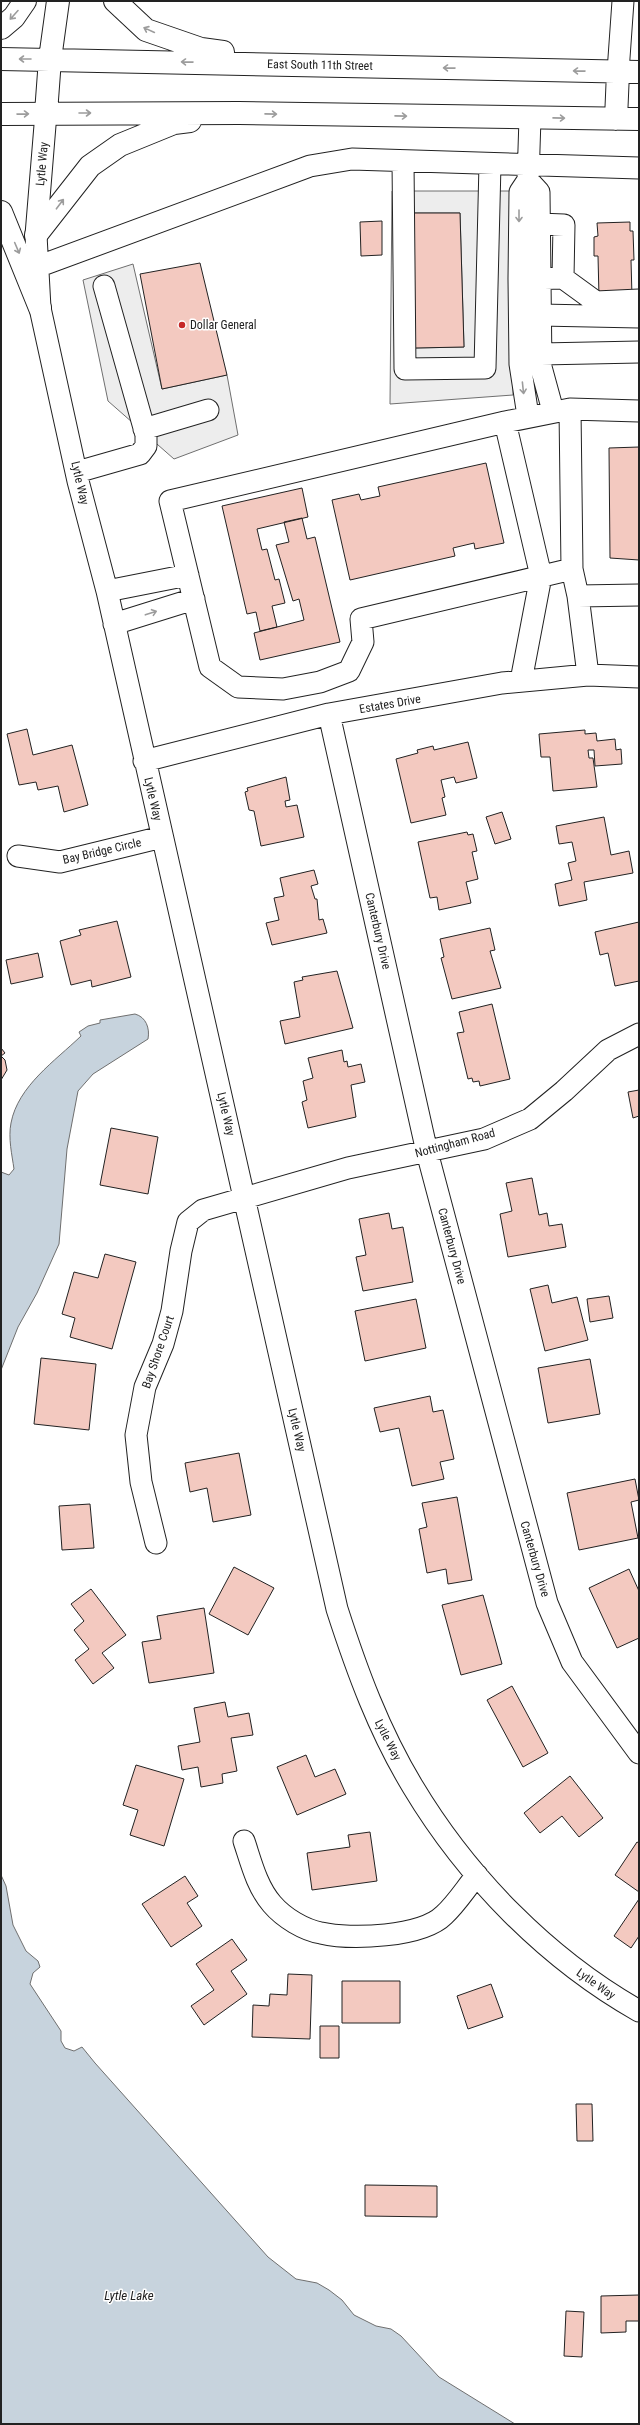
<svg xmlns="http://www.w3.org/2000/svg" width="640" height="2425" viewBox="0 0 640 2425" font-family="'Roboto Condensed',sans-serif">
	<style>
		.parking { fill: #ededed; stroke: #6f6f6f; fill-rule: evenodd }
		.water { fill: #c7d3dd; stroke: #6f6f6f }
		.building { fill: #f3c9c0; stroke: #222 }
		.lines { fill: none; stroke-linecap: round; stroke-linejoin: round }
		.minor-casing { stroke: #222; stroke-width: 23 }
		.major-casing { stroke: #222; stroke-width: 24 }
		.minor { stroke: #fff; stroke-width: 21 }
		.major { stroke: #fff; stroke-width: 22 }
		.oneway { stroke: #9c9c9c }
		.poi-dot { fill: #c62828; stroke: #fff; stroke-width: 1.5 }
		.labels { text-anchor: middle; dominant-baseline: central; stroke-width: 3; stroke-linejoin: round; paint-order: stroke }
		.street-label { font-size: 12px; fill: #222; stroke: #fff }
		.poi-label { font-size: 12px; fill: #222; stroke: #fff; text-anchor: start }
		.water-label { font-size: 13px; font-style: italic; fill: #222; stroke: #fff }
	</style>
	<rect width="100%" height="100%" fill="#fff"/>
	<path class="parking" d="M 392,191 L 515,191 L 513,395 L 390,404 ZM 411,213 L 460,213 L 464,347 L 415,348 Z
		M 133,264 L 162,389 L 227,375 L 238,435 L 174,459 L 108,401 L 83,280 Z"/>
	<path class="water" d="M 135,1014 C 146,1017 150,1028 148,1039 L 93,1074 L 78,1091 L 67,1149 L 59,1244 L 37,1293 L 18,1327 L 1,1370 L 1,1172 L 9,1175 L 14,1169 C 12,1155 8,1138 11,1123 C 18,1086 55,1061 81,1036 L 79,1032 L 88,1026 L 100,1023 L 100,1020 Z
		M 1,1875 L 6,1886 L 13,1925 L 26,1951 L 38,1961 L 40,1967 L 33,1973 L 30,1984 L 61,2031 L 61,2041 L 65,2048 L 74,2051 L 82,2047 L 95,2063 L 268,2257 L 296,2279 L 317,2283 L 329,2290 L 342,2300 L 354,2315 L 376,2326 L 391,2329 L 401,2336 L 439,2377 L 515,2424 L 1,2424 Z"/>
	<path class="building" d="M 411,213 L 460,213 L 464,347 L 415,348 Z
		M 382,221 L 382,255 L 361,256 L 360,222 Z
		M 630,222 L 630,231 L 633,231 L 634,260 L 631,260 L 632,297 L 599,297 L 598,256 L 594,256 L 594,237 L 598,236 L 597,223 Z
		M 200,263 L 227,375 L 162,389 L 140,274 Z
		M 639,447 L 639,560 L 610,558 L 609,448 Z
		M 486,463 L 504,543 L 475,549 L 474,543 L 453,548 L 455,556 L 350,580 L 332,500 L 359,494 L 361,500 L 380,496 L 378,487 Z
		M 302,488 L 308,517 L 257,529 L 262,550 L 267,549 L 275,580 L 279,579 L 285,603 L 272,606 L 277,627 L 260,631 L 256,612 L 247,614 L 222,506 Z
		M 302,518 L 307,539 L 315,537 L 340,642 L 260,660 L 254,633 L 304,620 L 299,599 L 293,601 L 276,545 L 289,542 L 284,522 Z
		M 27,729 L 33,755 L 72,745 L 88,805 L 64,812 L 58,786 L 38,790 L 36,782 L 19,785 L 7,734 Z
		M 585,730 L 585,734 L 596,733 L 597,741 L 615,739 L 616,750 L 621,749 L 622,764 L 595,766 L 594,750 L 588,750 L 589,758 L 593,758 L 597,787 L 553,791 L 550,757 L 541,757 L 539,734 Z
		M 468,742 L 477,778 L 456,783 L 454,777 L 441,780 L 445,797 L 442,798 L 446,815 L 411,823 L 396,759 L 418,753 L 417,750 L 433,746 L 434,750 Z
		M 286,777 L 290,800 L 285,801 L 286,807 L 297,805 L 304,837 L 261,846 L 254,811 L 249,810 L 245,792 L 248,791 L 247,788 Z
		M 502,812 L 511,839 L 495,844 L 486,817 Z
		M 604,817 L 611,855 L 629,851 L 633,873 L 584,882 L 587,900 L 559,906 L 555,884 L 572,880 L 568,863 L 576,861 L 572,842 L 559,844 L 556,826 Z
		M 467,832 L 468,835 L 473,834 L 477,851 L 472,852 L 478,879 L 466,882 L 471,903 L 439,910 L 437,897 L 430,898 L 418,842 Z
		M 314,870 L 318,884 L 311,886 L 315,899 L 317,899 L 319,920 L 323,919 L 327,933 L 272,945 L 266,923 L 279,920 L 274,898 L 284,896 L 280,878 Z
		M 117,921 L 131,977 L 92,987 L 91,980 L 71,985 L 60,941 L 81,935 L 79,930 Z
		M 639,922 L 639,981 L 615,986 L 608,953 L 600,955 L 595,932 Z
		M 490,928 L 495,950 L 490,951 L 501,988 L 452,999 L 441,958 L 444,957 L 440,939 Z
		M 38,953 L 43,977 L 11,984 L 6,960 Z
		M 337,971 L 353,1028 L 285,1044 L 280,1021 L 300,1017 L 294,982 L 303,980 L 302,977 Z
		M 492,1004 L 510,1079 L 480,1086 L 479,1081 L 473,1082 L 472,1078 L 468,1079 L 457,1033 L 464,1032 L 459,1012 Z
		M 1,1048 L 5,1053 L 1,1056 L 5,1060 L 7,1070 L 1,1080 Z
		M 342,1050 L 344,1062 L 347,1061 L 348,1067 L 361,1064 L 365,1082 L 351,1085 L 356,1117 L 308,1128 L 302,1102 L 307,1100 L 303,1081 L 313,1078 L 308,1058 Z
		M 639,1090 L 639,1116 L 633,1118 L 628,1092 Z
		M 111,1128 L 158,1137 L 148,1194 L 100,1185 Z
		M 532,1178 L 539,1215 L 547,1213 L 549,1226 L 562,1224 L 566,1247 L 508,1257 L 500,1214 L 512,1211 L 506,1183 Z
		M 389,1213 L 392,1229 L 403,1227 L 413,1282 L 363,1291 L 356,1257 L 366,1255 L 359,1219 Z
		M 105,1254 L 136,1262 L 112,1349 L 70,1337 L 75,1318 L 62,1314 L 74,1272 L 98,1278 Z
		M 548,1285 L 552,1303 L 577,1297 L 588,1340 L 545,1351 L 530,1289 Z
		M 609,1296 L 613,1318 L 590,1322 L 587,1299 Z
		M 416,1299 L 426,1348 L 365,1361 L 355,1311 Z
		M 41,1358 L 96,1364 L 89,1430 L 34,1424 Z
		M 590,1359 L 600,1414 L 548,1423 L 538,1368 Z
		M 430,1396 L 433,1412 L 443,1410 L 454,1459 L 440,1462 L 444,1479 L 412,1486 L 399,1428 L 380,1432 L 374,1408 Z
		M 239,1453 L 251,1515 L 213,1522 L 207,1488 L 190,1492 L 185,1463 Z
		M 635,1479 L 639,1500 L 631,1502 L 638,1538 L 579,1550 L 567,1493 Z
		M 457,1497 L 472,1580 L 448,1584 L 446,1569 L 427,1573 L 419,1529 L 427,1527 L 422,1503 Z
		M 90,1504 L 94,1548 L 62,1550 L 59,1506 Z
		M 234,1567 L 274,1588 L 248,1635 L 209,1614 Z
		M 629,1569 L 639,1591 L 639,1638 L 617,1648 L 589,1588 Z
		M 91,1589 L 126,1635 L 102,1653 L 114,1668 L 93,1684 L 75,1660 L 89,1649 L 74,1630 L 84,1621 L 71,1604 Z
		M 483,1595 L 502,1664 L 461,1675 L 442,1605 Z
		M 204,1608 L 214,1673 L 149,1683 L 142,1642 L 161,1639 L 157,1616 Z
		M 512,1686 L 548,1753 L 523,1767 L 487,1700 Z
		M 225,1702 L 228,1717 L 249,1713 L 253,1735 L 231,1738 L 237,1771 L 222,1774 L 223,1783 L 201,1787 L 198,1767 L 182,1770 L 178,1746 L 200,1742 L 194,1708 Z
		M 306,1755 L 315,1777 L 335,1769 L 346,1794 L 297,1815 L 277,1767 Z
		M 136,1765 L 184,1779 L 164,1846 L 130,1835 L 138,1810 L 123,1805 Z
		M 570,1776 L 603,1818 L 579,1837 L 562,1816 L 540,1833 L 524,1813 Z
		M 370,1832 L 377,1881 L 312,1890 L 307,1853 L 350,1847 L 348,1835 Z
		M 637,1842 L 639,1843 L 639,1892 L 615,1875 Z
		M 185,1876 L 198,1896 L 187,1903 L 202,1926 L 171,1947 L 142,1904 Z
		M 639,1899 L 639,1936 L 631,1948 L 614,1936 Z
		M 232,1939 L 247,1960 L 231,1971 L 247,1994 L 204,2025 L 191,2006 L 214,1990 L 196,1964 Z
		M 288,1974 L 312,1975 L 310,2039 L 252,2037 L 253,2005 L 269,2006 L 270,1994 L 287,1995 Z
		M 342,1981 L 400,1981 L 400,2023 L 342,2023 Z
		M 491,1984 L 503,2017 L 468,2029 L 457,1996 Z
		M 320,2026 L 339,2026 L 339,2058 L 320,2058 Z
		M 576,2104 L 592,2104 L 593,2141 L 577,2141 Z
		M 365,2185 L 437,2186 L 437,2217 L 365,2216 Z
		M 639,2295 L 639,2321 L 626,2321 L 626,2332 L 601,2333 L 601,2296 Z
		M 566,2311 L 584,2312 L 582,2357 L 564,2356 Z"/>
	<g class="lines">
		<defs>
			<path id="minor" d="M 618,72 L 623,1
				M 46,113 L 36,235 L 40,308 L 78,481 L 107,591 L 337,1609 C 357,1671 379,1731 413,1787 C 467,1877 547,1959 639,2011
				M 403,161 L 405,369 L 485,368 L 490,164
				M 528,180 L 539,192 L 541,367 L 553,411
				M 539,224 L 564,225 L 563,278
				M 37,267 L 310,166 L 352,159 L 639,168
				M 525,279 L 563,278 L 596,302 L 639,300
				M 540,315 L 639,317
				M 527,356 L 541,354 L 639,352
				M 570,409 L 505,422 L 170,501 L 210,667 L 238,687 L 283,689 L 320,682 L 349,671 L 363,642 L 361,619 L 572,569
				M 528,416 L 520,364 L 519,279 L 520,192 L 528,180 L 530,118
				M 505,422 L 541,576 L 521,681
				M 144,429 L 208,410
				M 77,472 L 140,454 L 146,446 L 146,435 L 104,286
				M 107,591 L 188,575
				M 578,596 L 639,595
				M 114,624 L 194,599
				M 588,675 L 578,596 L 572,569 L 570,409 L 639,411
				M 329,714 L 427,1152 L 547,1603 L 572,1662 L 639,1753
				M 144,761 L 329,714 L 502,683 L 588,675 L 639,677
				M 18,856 L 60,862 L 162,837
				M 156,1543 L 141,1482 L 136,1435 L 145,1387 L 163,1344 L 172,1311 L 181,1251 L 188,1222 L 203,1210 L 348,1168 L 484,1139 L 530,1119 L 564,1091 L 608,1050 L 639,1034
				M 244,1841 C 251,1862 257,1887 272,1904 C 284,1918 304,1930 321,1933 C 351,1940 422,1937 444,1915 C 457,1903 466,1888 477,1875"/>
			<path id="major" d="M 115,1 L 146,30 L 201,49 L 223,52
				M 1,28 L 14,17 L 25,1
				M 1,59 L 639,72
				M 46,113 L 50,59 L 58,1
				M 1,114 L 239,113 L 639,119
				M 616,119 L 618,72
				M 1,212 L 40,308
				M 36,235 L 90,166 L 120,145 L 174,123 L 190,121"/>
		</defs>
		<use href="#minor" class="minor-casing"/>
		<use href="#major" class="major-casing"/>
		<use href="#minor" class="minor"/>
		<use href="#major" class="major"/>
	</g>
	<defs><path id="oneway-shaft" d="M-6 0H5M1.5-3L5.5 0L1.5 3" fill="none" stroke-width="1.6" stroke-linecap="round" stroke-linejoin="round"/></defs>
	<g class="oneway">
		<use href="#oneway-shaft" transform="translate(14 15) rotate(132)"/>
		<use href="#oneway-shaft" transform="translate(149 30) rotate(-155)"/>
		<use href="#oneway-shaft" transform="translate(25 59) rotate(-180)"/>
		<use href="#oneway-shaft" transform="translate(187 62) rotate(-179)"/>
		<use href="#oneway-shaft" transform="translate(449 68) rotate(-179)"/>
		<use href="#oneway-shaft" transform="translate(579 71) rotate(-179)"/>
		<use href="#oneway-shaft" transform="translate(85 113)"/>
		<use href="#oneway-shaft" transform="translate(23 114) rotate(-1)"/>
		<use href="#oneway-shaft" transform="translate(271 114) rotate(1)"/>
		<use href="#oneway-shaft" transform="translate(401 116) rotate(1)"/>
		<use href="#oneway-shaft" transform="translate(559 118) rotate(1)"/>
		<use href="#oneway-shaft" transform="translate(60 204) rotate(-53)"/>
		<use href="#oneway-shaft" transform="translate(519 216) rotate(90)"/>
		<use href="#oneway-shaft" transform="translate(17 248) rotate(67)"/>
		<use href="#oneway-shaft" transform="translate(523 388) rotate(84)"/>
		<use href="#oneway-shaft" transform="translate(151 613) rotate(-18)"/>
	</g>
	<circle class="poi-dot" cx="182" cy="325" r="4"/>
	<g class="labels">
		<g class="street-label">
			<text transform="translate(320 65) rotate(1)">East South 11th Street</text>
			<text transform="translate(42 164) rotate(-85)">Lytle Way</text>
			<text transform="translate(80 483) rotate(77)">Lytle Way</text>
			<text transform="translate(390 704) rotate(-10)">Estates Drive</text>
			<text transform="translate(153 799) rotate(77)">Lytle Way</text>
			<text transform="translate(102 851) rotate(-13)">Bay Bridge Circle</text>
			<text transform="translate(378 931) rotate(77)">Canterbury Drive</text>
			<text transform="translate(226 1114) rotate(77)">Lytle Way</text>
			<text transform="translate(455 1143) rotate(-15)">Nottingham Road</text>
			<text transform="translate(452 1246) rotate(75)">Canterbury Drive</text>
			<text transform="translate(158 1352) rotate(-71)">Bay Shore Court</text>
			<text transform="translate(297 1430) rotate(77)">Lytle Way</text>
			<text transform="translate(535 1559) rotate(74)">Canterbury Drive</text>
			<text transform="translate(388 1740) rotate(63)">Lytle Way</text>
			<text transform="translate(596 1984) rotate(35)">Lytle Way</text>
		</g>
		<g class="poi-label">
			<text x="190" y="325">Dollar General</text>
		</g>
		<g class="water-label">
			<text x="129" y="2295">Lytle Lake</text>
		</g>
	</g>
	<rect width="640" height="2425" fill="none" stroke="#222222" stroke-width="4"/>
</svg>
